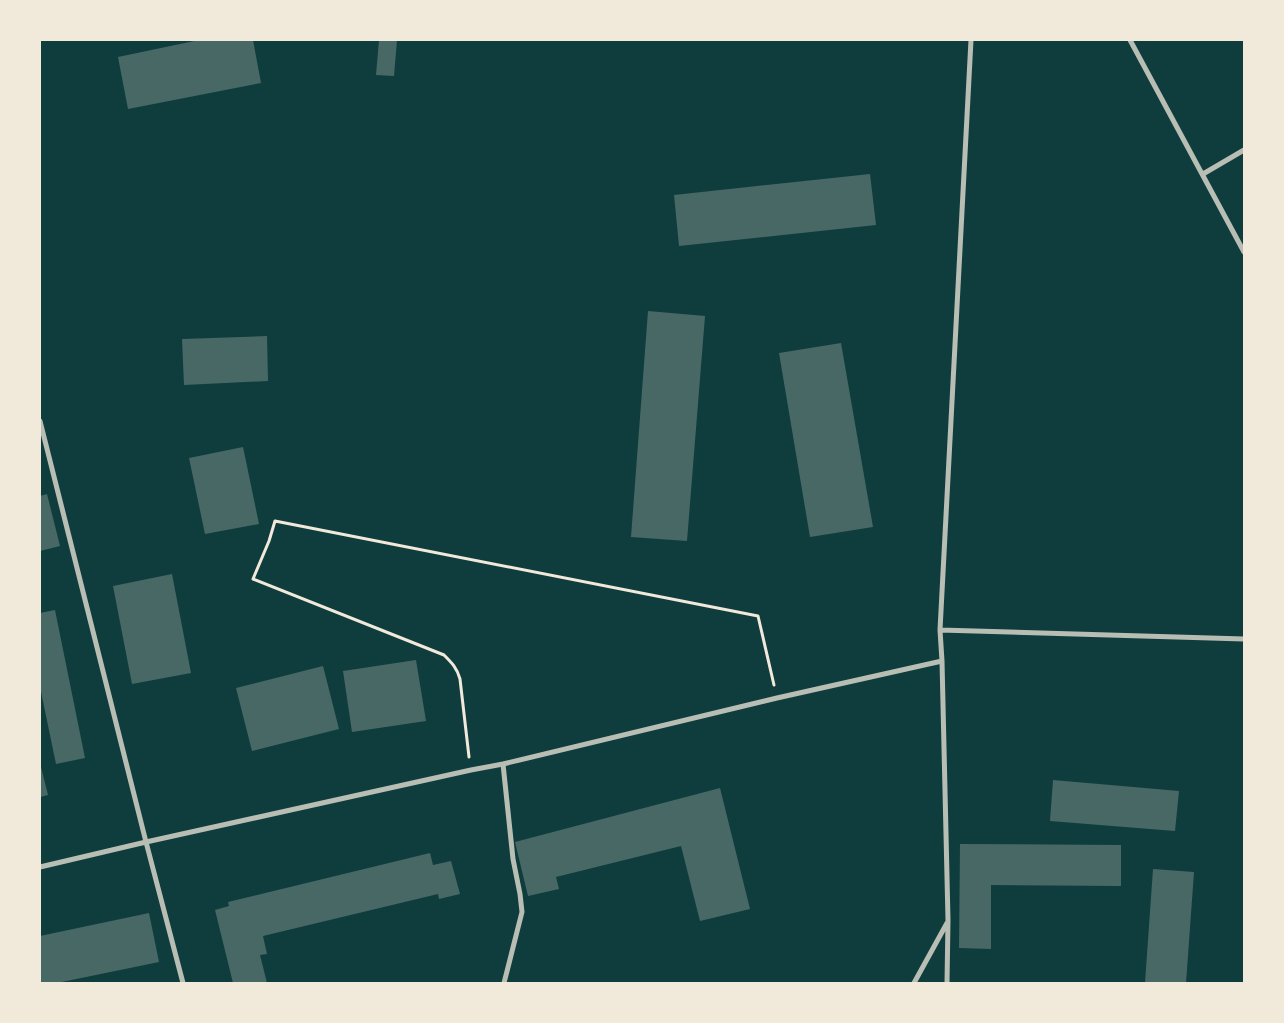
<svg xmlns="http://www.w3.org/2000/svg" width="1284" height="1023" viewBox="0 0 1284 1023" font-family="Overpass,sans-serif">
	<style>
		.building { fill: #486865 }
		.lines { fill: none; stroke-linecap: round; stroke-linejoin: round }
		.path { stroke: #f1e9da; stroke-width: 3 }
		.minor { stroke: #b8beb3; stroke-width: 5 }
	</style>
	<rect width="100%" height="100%" fill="#0f3d3e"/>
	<path class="building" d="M 199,40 L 253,40 L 261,83 L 128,109 L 118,57 Z
		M 379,40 L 397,40 L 394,76 L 376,75 Z
		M 870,174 L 876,225 L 679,246 L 674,195 Z
		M 648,311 L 705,316 L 687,541 L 631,537 Z
		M 267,336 L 268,381 L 184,385 L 182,339 Z
		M 841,343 L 873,527 L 810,537 L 779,353 Z
		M 243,447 L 259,524 L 205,534 L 189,458 Z
		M 47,494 L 60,546 L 40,551 L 40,496 Z
		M 172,574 L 191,673 L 132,684 L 113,586 Z
		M 55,610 L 85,758 L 56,764 L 40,687 L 40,613 Z
		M 416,660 L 426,721 L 352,732 L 343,671 Z
		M 323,666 L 339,729 L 252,751 L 236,688 Z
		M 40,763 L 48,795 L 40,797 Z
		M 1053,780 L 1179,791 L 1175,831 L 1050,821 Z
		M 720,788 L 750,909 L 700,921 L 681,846 L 556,877 L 559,889 L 528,896 L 515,842 Z
		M 960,844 L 1121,845 L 1121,886 L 991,885 L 991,949 L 959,948 Z
		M 430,853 L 433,865 L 451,861 L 460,894 L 439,899 L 438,894 L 263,936 L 267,954 L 260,955 L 267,983 L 233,983 L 215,910 L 229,906 L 228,902 Z
		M 1153,869 L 1194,872 L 1186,983 L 1145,983 Z
		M 149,913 L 159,962 L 57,983 L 40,983 L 40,936 Z"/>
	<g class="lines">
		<path class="path" d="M 469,757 L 460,679 C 457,668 452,663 444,655 L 253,579 L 269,541 L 275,521 L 758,616 L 774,685"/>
		<path class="minor" d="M 1130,40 L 1244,252
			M 1203,174 L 1244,150
			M 40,421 L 146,842 L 183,983
			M 940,630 L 1244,639
			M 503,764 L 513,859 L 520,894 L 522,912 L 504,983
			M 40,867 L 146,842 L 471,770 L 503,764 L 777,698 L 942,661
			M 914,983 L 947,923
			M 947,983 L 948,920 L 942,661 L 940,630 L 971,40"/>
	</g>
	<rect width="1284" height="1023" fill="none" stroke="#f1e9da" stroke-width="82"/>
</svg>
